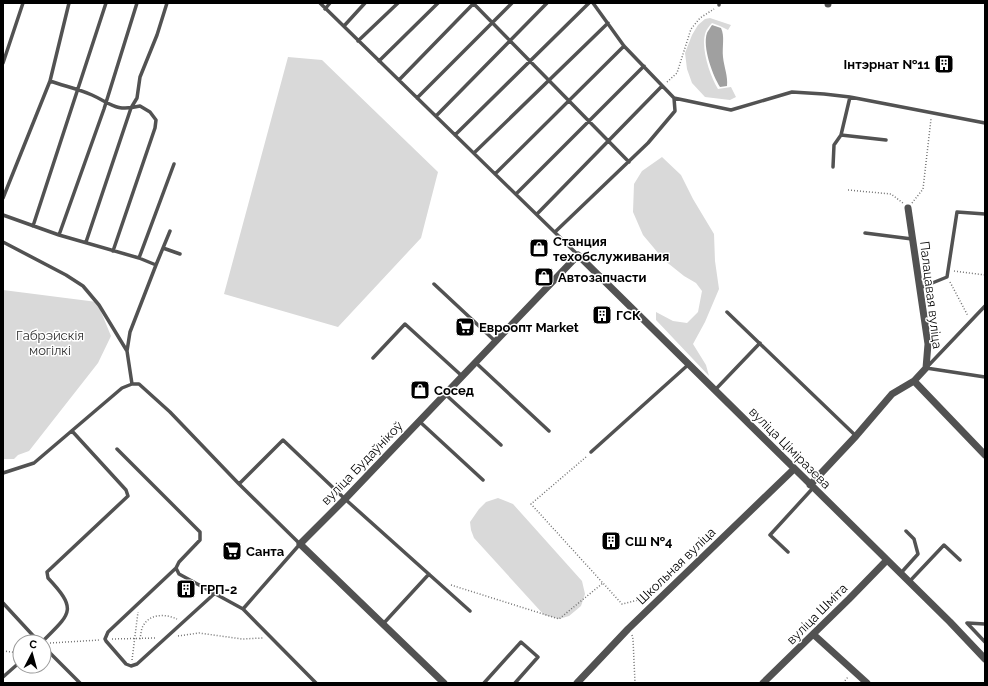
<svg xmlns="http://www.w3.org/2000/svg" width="988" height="686" viewBox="0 0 988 686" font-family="Raleway,sans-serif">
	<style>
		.green { fill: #d9d9d9 }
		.water { fill: #a0a0a0 }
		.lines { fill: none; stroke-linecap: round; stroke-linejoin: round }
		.path { stroke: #747474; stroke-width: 1.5; stroke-dasharray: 1 2; stroke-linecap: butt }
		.lane { stroke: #525252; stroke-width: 3.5 }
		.street { stroke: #525252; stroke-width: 7 }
		.labels { text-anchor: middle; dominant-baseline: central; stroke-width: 3; stroke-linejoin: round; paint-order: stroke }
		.poi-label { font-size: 13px; font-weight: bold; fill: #000; stroke: #fff; text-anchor: start }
		.street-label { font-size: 13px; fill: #000; stroke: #fff }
		.park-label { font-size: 13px; fill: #303030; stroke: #fff }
	</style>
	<rect width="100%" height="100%" fill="#fff"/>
	<path class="green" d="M 710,18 L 731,25 L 728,30 L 720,26 L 712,23 C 709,26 706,30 705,34 C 701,49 710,76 718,89 L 731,87 L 736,97 L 730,100 L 705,97 L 692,83 L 687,69 L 685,53 L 692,35 L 698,25 L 705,19 Z
		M 288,57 L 322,60 L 438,172 L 421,238 L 338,327 L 224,294 Z
		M 662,157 L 681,175 L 693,199 L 714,234 L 715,261 L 719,289 L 705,322 L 693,344 L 706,365 L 709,376 L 656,320 L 656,312 L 673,321 L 687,323 L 698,312 L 702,291 L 696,283 L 684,276 L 664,260 L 643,235 L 633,212 L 634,184 L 642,171 Z
		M 3,290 L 97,302 L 111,336 L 98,363 L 29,451 L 18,455 L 14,459 L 3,459 Z
		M 498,498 L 513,504 L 582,581 L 585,594 L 581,606 L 569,616 L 559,619 L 544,615 L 474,538 L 471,530 L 470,522 L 479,509 L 486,502 Z"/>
	<path class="water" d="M 712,25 L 721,28 C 725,36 722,47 723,57 C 724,67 728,76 727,86 L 720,87 C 713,76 702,47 707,33 C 708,31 710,28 712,25 Z"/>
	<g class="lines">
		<path class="path" d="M 667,82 L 677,73 L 691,29 L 700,18 L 714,9
			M 848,190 L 891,194 L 903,203
			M 912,203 L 923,189 L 931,119
			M 954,271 L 985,275
			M 950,282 L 968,316
			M 586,457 L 531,504 L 622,604 L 647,598
			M 451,585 L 559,619 L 603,583
			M 632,635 L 633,639 L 635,683
			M 178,636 L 199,633 L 242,639 L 263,638
			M 112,639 L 156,638
			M 140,639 C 141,635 141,629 143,626 C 150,613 166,614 177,619
			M 50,643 L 100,640
			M 3,651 L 20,653
			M 132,660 L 138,612
			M 843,683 L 848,677"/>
		<path class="lane" d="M 320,3 L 578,255
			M 473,3 L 629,162
			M 719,5 L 719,3
			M 325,9 L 330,3
			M 344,26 L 365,3
			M 358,41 L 398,3
			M 379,61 L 438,3
			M 3,63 L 23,3
			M 399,80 L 474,3
			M 50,81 C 64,86 79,89 92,95 C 112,104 115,112 140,106 L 150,112 L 156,120 L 155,128 L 113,251
			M 417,98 L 512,3
			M 674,98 L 731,110 L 792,92 L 824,94 L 850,97 L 985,123
			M 436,116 L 547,3
			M 455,135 L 589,3
			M 841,135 L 886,140
			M 474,153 L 608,23
			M 833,167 L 834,145 L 841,135 L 850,97
			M 495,174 L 624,46
			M 516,194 L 644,66
			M 3,198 L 50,81 L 69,3
			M 537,214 L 662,86
			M 3,215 L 59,235 L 139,258 L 156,265 L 130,332 L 127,351 L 132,384
			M 33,226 L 106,3
			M 555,232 L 648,143 L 675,111 L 674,98 L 624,46 L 593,3
			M 865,233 L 912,239
			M 59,235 L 104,109 L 137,3
			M 3,242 L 66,275 L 83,286 L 99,305 L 127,351
			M 86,242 L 131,108 L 137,98 L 140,77 L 157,35 L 167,3
			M 163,248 L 180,254
			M 139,258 L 174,164
			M 156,265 L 170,231
			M 434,284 L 495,341
			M 920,288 L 947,277 L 957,212 L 985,214
			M 727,312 L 856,436
			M 373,358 L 405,324 L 462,376
			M 475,362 L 549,431
			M 927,367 L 985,306
			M 926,368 L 985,377
			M 715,390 L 760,343
			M 445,394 L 501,445
			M 419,421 L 483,480
			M 117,449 L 200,532 L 200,540 L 179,562 L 176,568 L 179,574 L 243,609 L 316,683
			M 591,452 L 689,364
			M 3,473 L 34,463 L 122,388 L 132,384 L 139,384 L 170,412 L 239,484 L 300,544 L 243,609
			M 239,484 L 283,440 L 345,499 L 470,611
			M 788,552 L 770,535 L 813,488
			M 176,568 L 108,632 L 105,639 L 106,641 L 126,664 L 131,666 L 137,664 L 214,594
			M 900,574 L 918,554 L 914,539 L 906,531
			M 909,582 L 944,545 L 960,560
			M 3,603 L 39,642
			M 967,623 L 985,642
			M 967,623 L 985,624
			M 383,624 L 429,574
			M 42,642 C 71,613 78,610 48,578 L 47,572 L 128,496 L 126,490 L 72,431
			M 44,647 L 80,683
			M 3,677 L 20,662
			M 484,683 L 521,642 L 538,657 L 515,683"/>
		<path class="street" d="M 828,4 L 828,3
			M 914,381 L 985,455
			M 810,485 L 856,436 L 892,394 L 914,381 L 926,368 L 928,344 L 908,208
			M 813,634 L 867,683
			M 444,683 L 300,544 L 345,499 L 578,255 L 950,622 L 985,659
			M 577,683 L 628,629 L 794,469
			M 763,683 L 849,599 L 887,560"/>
	</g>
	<defs>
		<symbol id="building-square" viewBox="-11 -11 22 22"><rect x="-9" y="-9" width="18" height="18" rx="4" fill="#000" stroke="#fff"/><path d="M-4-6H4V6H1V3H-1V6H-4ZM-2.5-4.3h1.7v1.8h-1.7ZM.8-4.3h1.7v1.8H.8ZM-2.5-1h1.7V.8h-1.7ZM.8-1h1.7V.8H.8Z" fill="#fff"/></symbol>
		<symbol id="shop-square" viewBox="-11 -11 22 22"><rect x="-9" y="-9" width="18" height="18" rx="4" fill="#000" stroke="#fff"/><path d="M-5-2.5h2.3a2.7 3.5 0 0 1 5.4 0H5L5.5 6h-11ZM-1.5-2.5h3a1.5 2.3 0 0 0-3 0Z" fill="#fff"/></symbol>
		<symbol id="supermarket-square" viewBox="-11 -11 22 22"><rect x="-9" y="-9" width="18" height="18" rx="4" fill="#000" stroke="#fff"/><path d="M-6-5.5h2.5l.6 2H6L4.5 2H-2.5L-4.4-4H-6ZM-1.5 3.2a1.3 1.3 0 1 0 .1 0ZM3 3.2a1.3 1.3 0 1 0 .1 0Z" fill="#fff"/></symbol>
	</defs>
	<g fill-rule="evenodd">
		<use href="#building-square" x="933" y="53" width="22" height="22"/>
		<use href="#shop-square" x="528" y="237" width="22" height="22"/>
		<use href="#shop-square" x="533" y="266" width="22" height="22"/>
		<use href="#building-square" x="591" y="304" width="22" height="22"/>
		<use href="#supermarket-square" x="454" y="316" width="22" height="22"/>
		<use href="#shop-square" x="409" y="379" width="22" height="22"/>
		<use href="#building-square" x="600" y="530" width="22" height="22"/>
		<use href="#supermarket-square" x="221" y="540" width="22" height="22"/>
		<use href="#building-square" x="175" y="578" width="22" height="22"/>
	</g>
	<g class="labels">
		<g class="poi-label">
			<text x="930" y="64" text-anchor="end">Інтэрнат №11</text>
			<text x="553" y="241">Станция<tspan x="553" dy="15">техобслуживания</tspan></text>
			<text x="558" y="277">Автозапчасти</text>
			<text x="616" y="315">ГСК</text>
			<text x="479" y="327">Евроопт Market</text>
			<text x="434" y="390">Сосед</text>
			<text x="625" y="541">СШ №4</text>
			<text x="246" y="551">Санта</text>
			<text x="200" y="589">ГРП-2</text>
		</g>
		<g class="street-label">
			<text transform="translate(931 295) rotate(83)">Палацавая вуліца</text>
			<text transform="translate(790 448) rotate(45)">вуліца Ціміразева</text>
			<text transform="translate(362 463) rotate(-46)">вуліца Будаўнікоў</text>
			<text transform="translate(676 566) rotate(-44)">Школьная вуліца</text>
			<text transform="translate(817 614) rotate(-45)">вуліца Шміта</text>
		</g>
		<g class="park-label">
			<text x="50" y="335">Габрэйскія<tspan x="50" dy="15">могілкі</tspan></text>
		</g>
	</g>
	<rect width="988" height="686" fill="none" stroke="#000000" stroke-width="8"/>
	<g transform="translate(32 654) rotate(6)"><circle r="19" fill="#ffffff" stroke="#999999"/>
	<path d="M0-3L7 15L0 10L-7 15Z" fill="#000000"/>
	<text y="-6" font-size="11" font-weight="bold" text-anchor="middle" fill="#000000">С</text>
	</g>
</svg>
